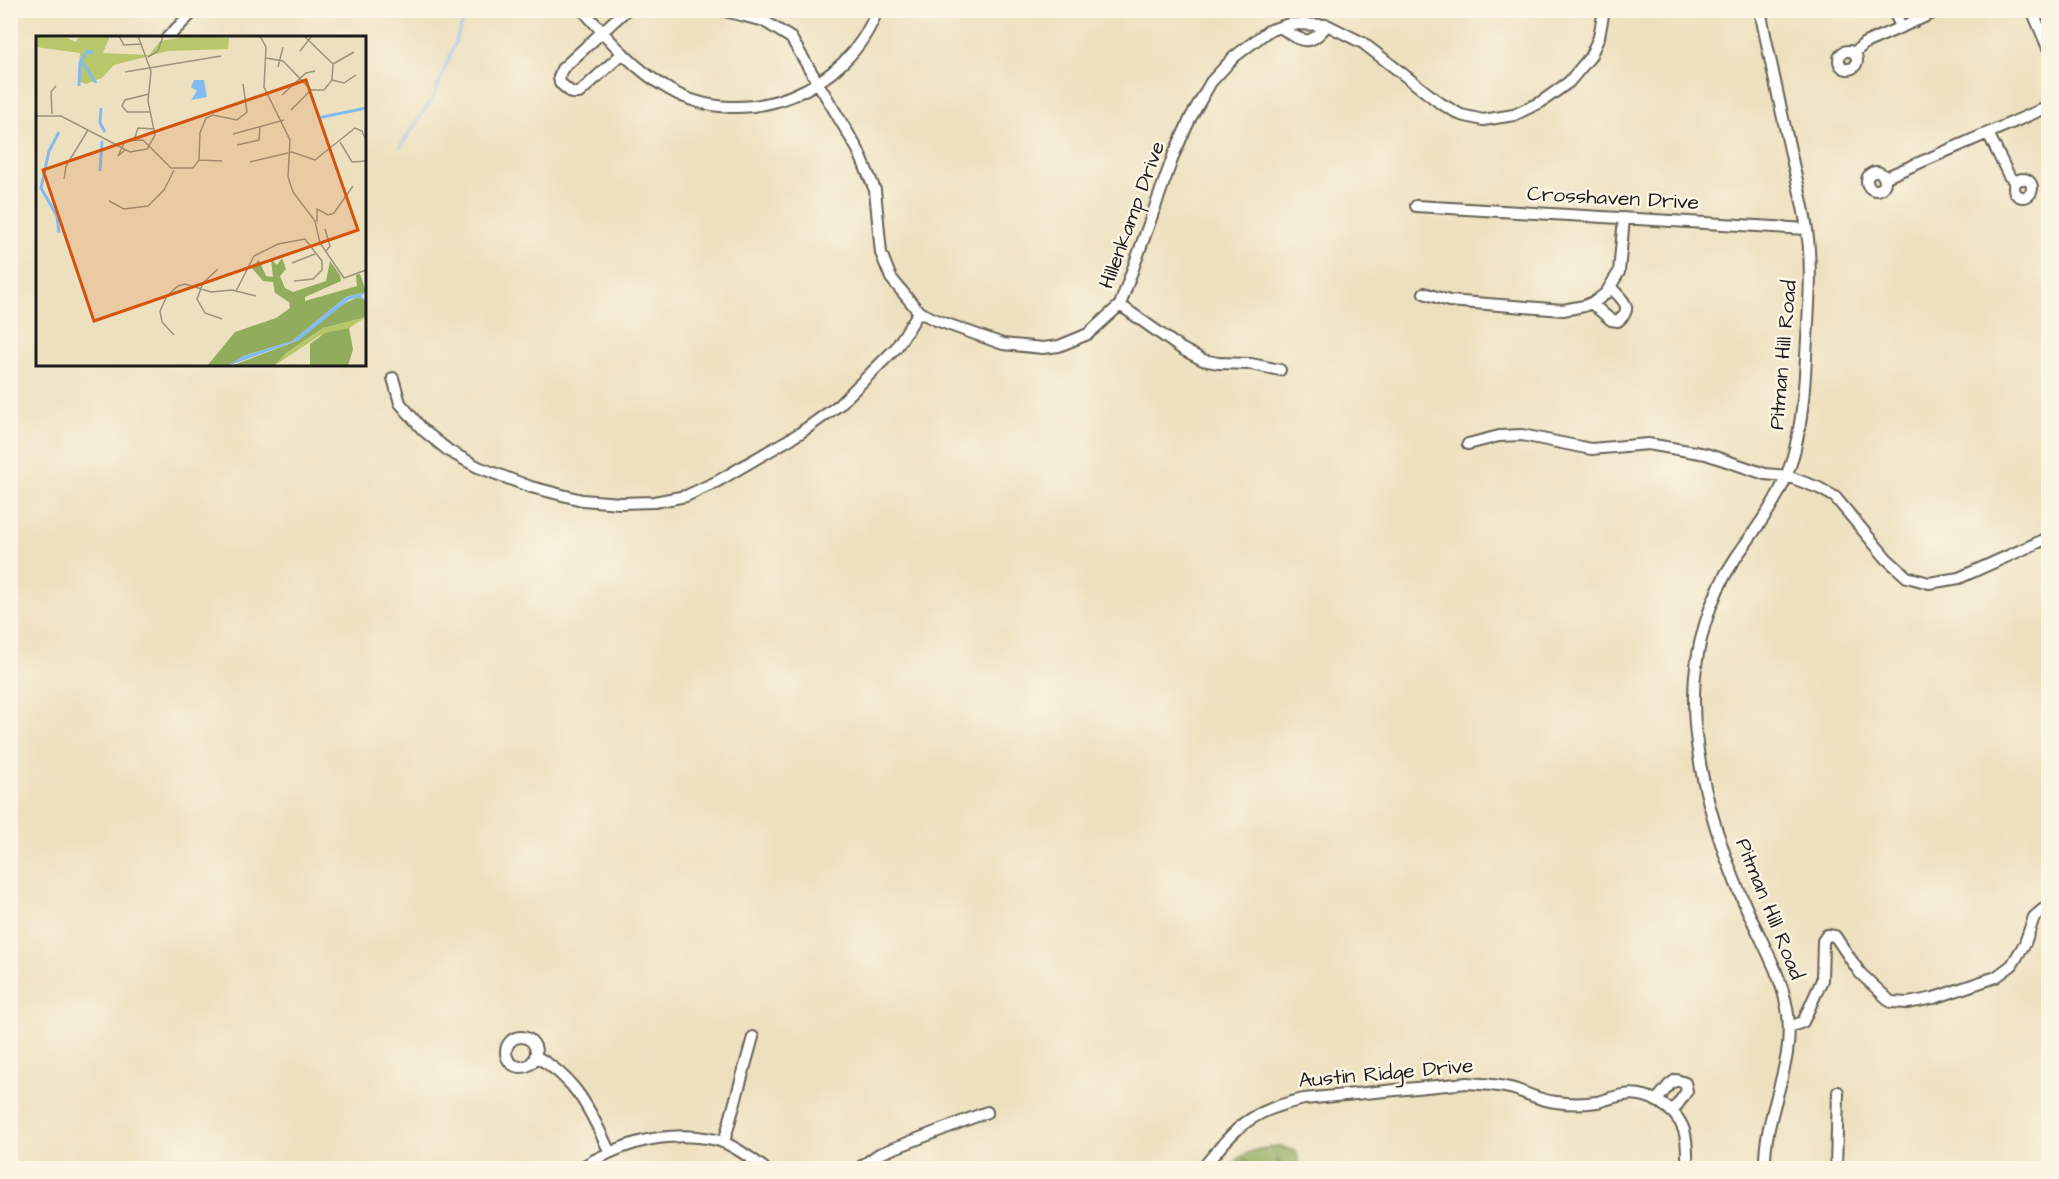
<svg xmlns="http://www.w3.org/2000/svg" width="2059" height="1179" viewBox="0 0 2059 1179" font-family="'Architects Daughter',sans-serif">
	<style>
		.forest { fill: url(#forest-firs); stroke: #56643c; stroke-width: 1.5 }
		.lines { fill: none; stroke-linecap: round; stroke-linejoin: round }
		.stream { stroke: #82bbf2; stroke-width: 2 }
		.minor-casing { stroke: #656155; stroke-width: 14 }
		.minor { stroke: #fff; stroke-width: 10 }
		.labels { text-anchor: middle; dominant-baseline: central; stroke-width: 5; stroke-linejoin: round; paint-order: stroke }
		.street-label { font-size: 21px; fill: #1c1c1c; stroke: #fcf5e5 }
		.inset-river { fill: none; stroke: #82bbf2; stroke-width: 3 }
		.inset-road { fill: none; stroke: #99927d; stroke-width: 1.5 }
		.view { fill: #d4530e; fill-opacity: 0.15; stroke: #d4530e; stroke-width: 3 }
		.inset-edge { fill: none; stroke: #1c1c1c; stroke-width: 3 }
	</style>
	<defs>
		<pattern id="forest-firs" width="22" height="20" patternUnits="userSpaceOnUse" patternTransform="scale(1.5)"><rect width="22" height="20" fill="#91ac5d"/><path d="M5 1l3.5 6h-7zM16 11l3.5 6h-7z" fill="#768b4c"/></pattern>
	</defs>
	<rect width="100%" height="100%" fill="#fcf5e5"/>
	<filter id="ink" filterUnits="userSpaceOnUse"><feTurbulence type="fractalNoise" baseFrequency=".0167" numOctaves="2"/><feDisplacementMap in="SourceGraphic" scale="12" xChannelSelector="R" yChannelSelector="G"/><feConvolveMatrix kernelMatrix="1 2 1 2 8 2 1 2 1" color-interpolation-filters="sRGB"/></filter>
	<filter id="wash" filterUnits="userSpaceOnUse"><feTurbulence type="fractalNoise" baseFrequency=".008" numOctaves="4" result="noise"/><feDisplacementMap in="SourceGraphic" scale="24" xChannelSelector="R" yChannelSelector="G"/><feGaussianBlur stdDeviation="1.35" result="paint"/><feColorMatrix in="noise" values="0 0 0 0 0 0 0 0 0 0 0 0 0 0 0 0 0 1.4 0 .05"/><feComposite in="paint" operator="in"/></filter>
	<g filter="url(#wash)">
		<rect width="100%" height="100%" fill="#ede0be"/>
		<path class="forest" d="M 1279,1146 L 1296,1151 L 1301,1168 L 1232,1168 C 1239,1151 1262,1148 1279,1146 Z"/>
		<g class="lines">
			<path class="stream" d="M 10,18 L 15,10
				M 400,147 L 434,96 L 468,10"/>
		</g>
	</g>
	<g filter="url(#ink)">
		<g class="lines">
			<defs>
				<path id="minor" d="M 583,10 C 608,39 636,71 670,90 C 745,133 849,90 877,10
					M 721,10 L 764,21 L 791,38 L 858,150 L 875,190 L 881,253 L 891,278 L 919,312 L 936,320 L 1003,344 L 1043,348 L 1059,346 L 1088,334 L 1120,305 L 1174,154 L 1191,117 L 1211,82 L 1234,57 L 1268,31 L 1289,24 L 1327,25 L 1363,43 L 1440,103 L 1461,115 L 1483,120 L 1514,115 L 1541,102 L 1569,82 L 1590,57 L 1599,37 L 1604,10
					M 1760,10 C 1770,60 1781,109 1792,159 C 1797,182 1804,206 1807,230 C 1813,272 1808,315 1806,357 C 1804,396 1801,440 1786,477 C 1774,507 1753,532 1735,559 C 1709,597 1694,651 1694,696 C 1693,765 1718,845 1746,907 C 1761,941 1780,971 1787,1008 C 1797,1065 1763,1113 1765,1168
					M 1893,10 L 1901,26
					M 2032,10 L 2048,48
					M 1280,27 C 1301,41 1309,49 1327,25
					M 167,38 L 195,10
					M1839 60a9 9 0 1 1 18 0a9 9 0 1 1-18 0Z
					M 623,53 L 579,93 L 572,93 L 560,83 L 559,77 L 562,69 L 626,10
					M 1854,53 L 1865,43 L 1940,10
					M 1988,133 L 2009,176 L 2016,182
					M1867 181a9 9 0 1 1 18 0a9 9 0 1 1-18 0Z
					M 1884,178 L 2048,107
					M2014 188a9 9 0 1 1 18 0a9 9 0 1 1-18 0Z
					M 1416,206 L 1807,229
					M 1424,293 L 1449,301 L 1563,310 L 1584,306 L 1596,301 L 1606,293 L 1619,272 L 1624,218
					M 1591,303 L 1611,320 L 1618,321 C 1636,306 1620,299 1610,286
					M 1120,305 L 1182,349 L 1203,360 L 1218,363 L 1251,364 L 1280,370
					M 393,378 L 400,403 L 423,430 L 449,451 L 478,467 L 531,487 L 582,500 L 620,503 L 654,502 L 686,496 L 718,481 L 800,433 L 839,405 L 896,348 L 919,312
					M 1468,444 L 1499,436 L 1522,435 L 1591,449 L 1648,444 L 1706,454 L 1765,474 L 1787,476 L 1819,488 L 1835,497 L 1887,559 L 1907,577 L 1929,583 L 1959,578 L 2048,538
					M 1789,1027 L 1803,1022 L 1822,980 L 1823,941 L 1827,935 L 1835,936 L 1860,973 L 1891,1002 L 1908,1003 L 1934,998 L 1996,977 L 2012,965 L 2025,943 L 2034,917 L 2048,905
					M506 1052a15 15 0 1 1 30 0a15 15 0 1 1-30 0Z
					M 535,1056 C 576,1078 591,1111 609,1151
					M 1656,1101 L 1670,1084 L 1676,1080 L 1685,1083 L 1687,1091 L 1673,1111
					M 724,1142 L 753,1037
					M 580,1168 C 618,1146 653,1133 698,1137 C 707,1138 717,1139 725,1143 C 739,1149 752,1159 764,1168
					M 859,1168 L 879,1154 L 987,1112
					M 1203,1168 C 1237,1126 1250,1111 1304,1099 L 1467,1083 C 1484,1084 1501,1085 1517,1090 C 1530,1095 1542,1101 1556,1102 C 1570,1104 1583,1104 1597,1102 C 1606,1100 1615,1096 1624,1095 C 1636,1093 1648,1096 1659,1102 C 1687,1119 1688,1138 1687,1168
					M 1836,1168 L 1838,1092"/>
			</defs>
			<use href="#minor" class="minor-casing"/>
			<use href="#minor" class="minor"/>
		</g>
	</g>
	<g class="labels">
		<g class="street-label">
			<text transform="translate(1613 198) rotate(3)">Crosshaven Drive</text>
			<text transform="translate(1132 215) rotate(-70)">Hillenkamp Drive</text>
			<text transform="translate(1783 355) rotate(-85)">Pitman Hill Road</text>
			<text transform="translate(1770 909) rotate(68)">Pitman Hill Road</text>
			<text transform="translate(1386 1073) rotate(-5)">Austin Ridge Drive</text>
		</g>
	</g>
	<g transform="translate(36 36)">
		<rect width="330" height="330" fill="#ede0be"/>
		<path d="M 43,0 L 74,0 L 67,17 L 113,19 L 124,5 L 155,0 L 193,2 L 192,13 L 132,15 L 78,29 L 66,42 L 50,48 L 42,45 L 44,17 L 0,11 L 0,1 L 31,2 L 40,6 ZM 330,281 L 312,293 L 283,300 L 238,330 L 250,317 L 287,292 Z" fill="#b7c769"/>
		<path d="M 246,222 L 250,233 L 244,240 L 249,252 L 257,256 L 290,245 L 294,225 L 304,239 L 305,245 L 269,261 L 269,265 L 321,250 L 320,239 L 324,238 L 330,256 L 310,261 L 256,305 L 207,320 L 192,330 L 171,330 L 199,296 L 240,282 L 254,272 L 253,266 L 239,257 L 237,246 L 227,245 L 215,231 L 223,224 L 230,240 L 237,241 L 235,223 L 241,229 ZM 322,261 L 330,265 L 330,281 L 287,292 L 250,317 L 238,330 L 195,330 L 263,304 L 301,271 ZM 313,292 L 317,313 L 312,330 L 274,330 L 274,308 L 289,297 Z" fill="#91ac5d"/>
		<path d="M 158,44 L 168,44 L 171,61 L 155,64 L 161,55 L 155,51 ZM 330,256 L 325,260 L 330,265 L 322,261 L 313,264 L 263,304 L 192,330 L 207,320 L 256,305 L 310,261 Z" fill="#82bbf2"/>
		<path class="inset-river" d="M 47,27 L 60,47M 43,50 L 44,27 L 51,15 L 57,17M 65,72 L 64,87 L 69,96M 282,82 L 330,72M 23,96 L 13,115 L 5,152 L 21,180 L 23,197M 64,135 L 66,105"/>
		<path class="inset-road" d="M 83,0 L 88,9 L 105,8M 224,0 L 230,11 L 228,51 L 254,104 L 252,141 L 257,156 L 279,185 L 284,207 L 308,242 L 330,234M 264,15 L 276,0M 112,21 L 122,15 L 127,0M 230,22 L 247,25 L 275,54 L 288,54 L 296,44 L 297,28 L 268,0M 297,28 L 318,16M 242,31 L 247,11M 89,36 L 185,20M 296,44 L 308,47 L 320,39M 113,58 L 89,64 L 86,70 L 91,76 L 114,76M 246,59 L 270,37 L 279,35M 255,74 L 275,54M 16,78 L 15,56 L 20,50M 0,80 L 25,80 L 94,116 L 111,113 L 119,99 L 112,65 L 115,35 L 102,0M 197,98 L 248,84M 98,104 L 102,92 L 119,93M 304,106 L 316,126 L 330,125M 201,109 L 223,104 L 224,91M 89,114 L 82,120 L 89,105 L 107,104 L 135,132 L 157,132 L 163,124 L 164,97 L 170,82 L 177,79 L 201,84 L 211,76 L 207,48M 163,124 L 186,125M 214,126 L 256,116 L 279,124 L 319,92 L 326,95 L 330,104M 28,143 L 30,130 L 52,94M 73,165 L 88,173 L 112,170 L 128,154 L 138,134M 281,186 L 281,173 L 292,179 L 298,177 L 317,150M 289,193 L 294,210 L 290,215M 256,227 L 279,218M 182,233 L 167,247 L 161,263 L 169,277 L 186,283M 200,255 L 218,220 L 242,208 L 269,203 L 286,225 L 286,234 L 277,243 L 258,245M 138,299 L 126,286 L 124,275 L 131,260 L 142,250 L 149,248 L 175,256 L 196,254 L 220,260"/>
		<path class="view" d="M 270,44 L 322,194 L 58,285 L 7,134 Z"/>
		<rect width="330" height="330" class="inset-edge"/>
	</g>
	<rect width="2059" height="1179" fill="none" stroke="#fcf5e5" stroke-width="36"/>
</svg>
